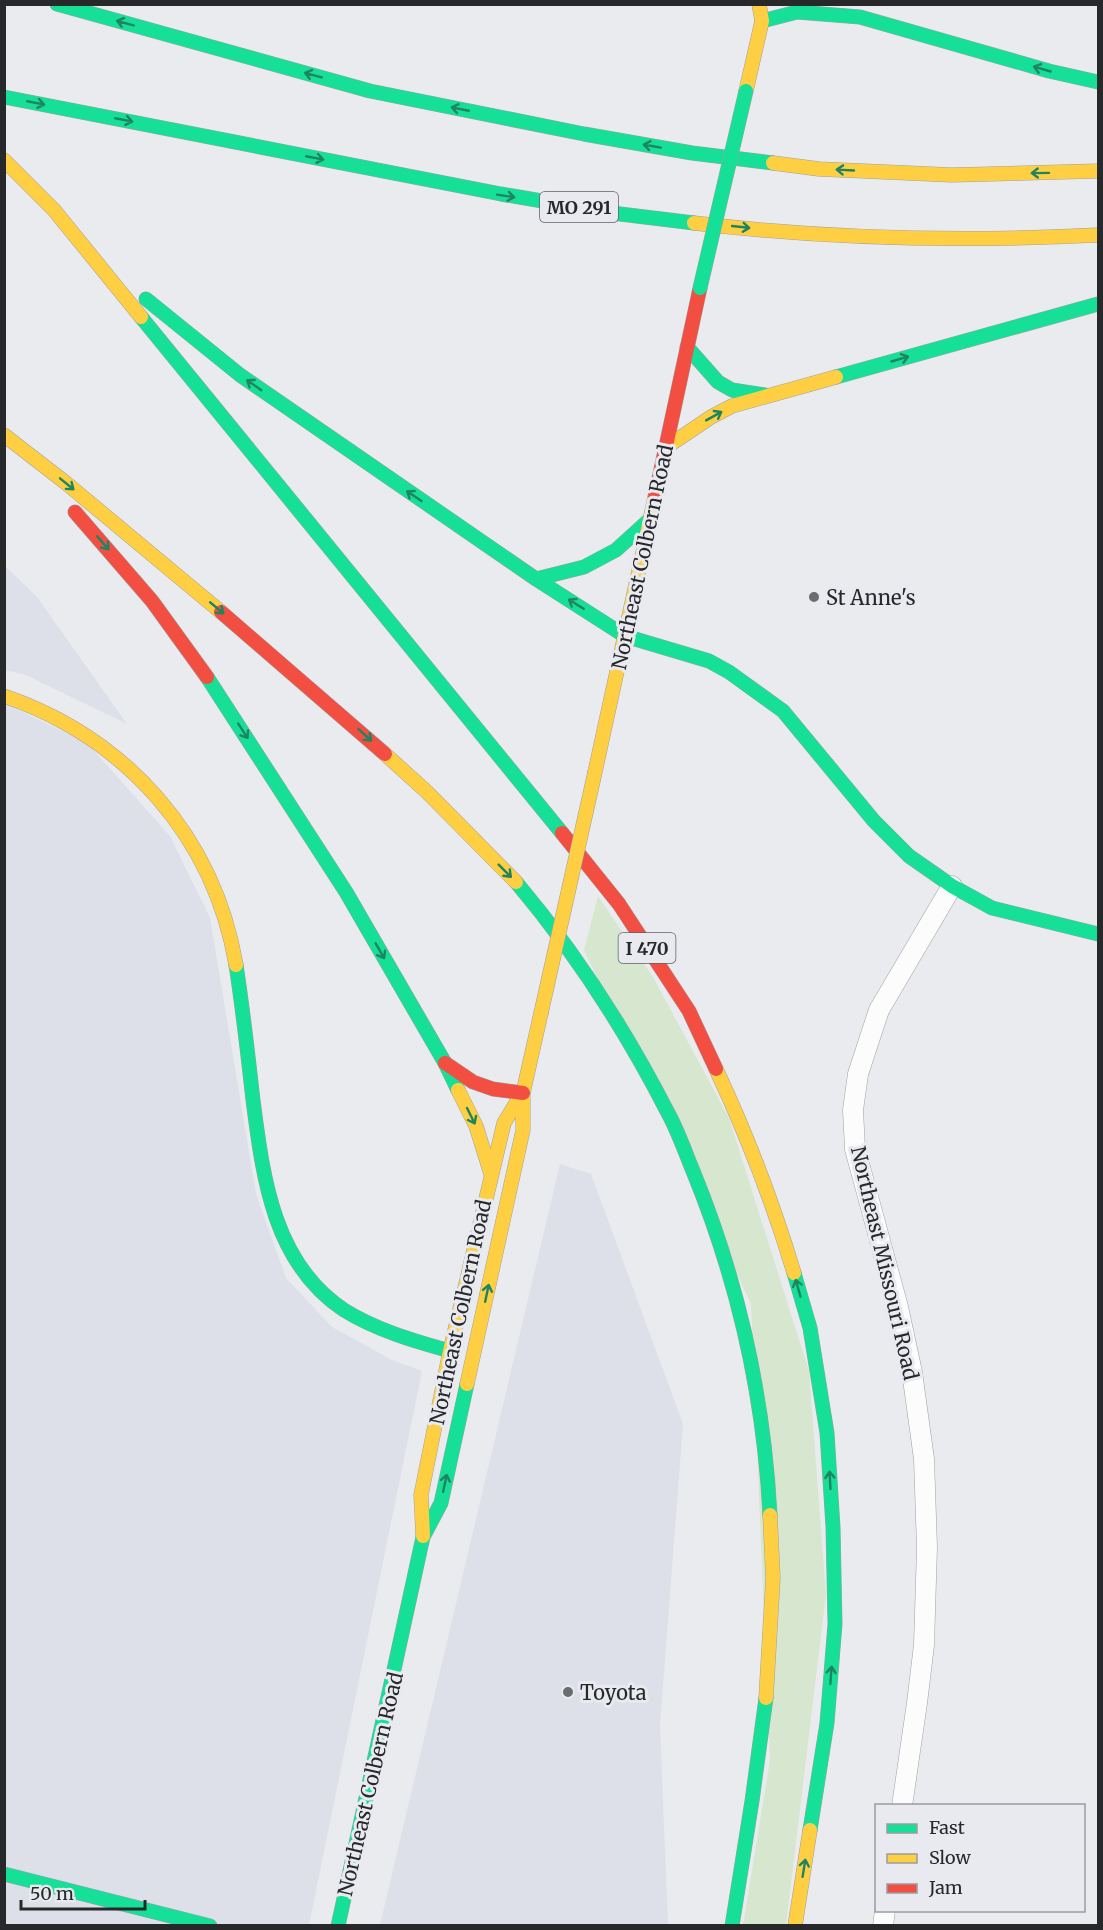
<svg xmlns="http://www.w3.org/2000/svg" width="1103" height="1930" viewBox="0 0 1103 1930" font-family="Merriweather,serif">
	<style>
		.built { fill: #dde0e9 }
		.green { fill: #d7e7cf }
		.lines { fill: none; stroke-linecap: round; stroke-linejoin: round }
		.street-casing { stroke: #a0a1a4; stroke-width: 21 }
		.fast-casing { stroke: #a0a1a4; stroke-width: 15 }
		.slow-casing { stroke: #a0a1a4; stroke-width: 15 }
		.jam-casing { stroke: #a0a1a4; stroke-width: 15 }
		.street { stroke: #fcfcfc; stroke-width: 20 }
		.fast { stroke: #16e098; stroke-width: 14 }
		.slow { stroke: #ffcf43; stroke-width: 14 }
		.jam { stroke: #f24e42; stroke-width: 14 }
		.fast-bridge-casing { stroke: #a0a1a4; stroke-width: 15; stroke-linecap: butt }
		.slow-bridge-casing { stroke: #a0a1a4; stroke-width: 15; stroke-linecap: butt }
		.fast-bridge { stroke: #16e098; stroke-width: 14 }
		.slow-bridge { stroke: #ffcf43; stroke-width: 14 }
		.oneway { stroke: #1e8461 }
		.poi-dot { fill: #6b6c6f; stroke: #e8eaf0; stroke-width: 2 }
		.labels { text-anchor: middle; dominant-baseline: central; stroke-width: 6; stroke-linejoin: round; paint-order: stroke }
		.shield { fill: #e8eaf0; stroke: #616265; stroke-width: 1.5 }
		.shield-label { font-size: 18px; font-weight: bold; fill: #27282a }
		.street-label { font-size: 20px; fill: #27282a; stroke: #e8eaf0 }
		.poi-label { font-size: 20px; fill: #27282a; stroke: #e8eaf0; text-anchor: start }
	</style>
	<rect width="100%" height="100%" fill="#eaebee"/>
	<path class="built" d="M 5,566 L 37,597 L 127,724 L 26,675 L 5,670 Z
		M 4,703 L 87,743 L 170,836 L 210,918 L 256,1194 L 286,1278 L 332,1327 L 392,1360 L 422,1371 L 309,1925 L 5,1925 Z
		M 560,1164 L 591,1174 L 683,1424 L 660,1724 L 668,1925 L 380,1925 Z"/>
	<path class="green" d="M 598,896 L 653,977 L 729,1118 L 809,1371 L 826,1595 L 786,1925 L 743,1925 L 770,1760 L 751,1304 L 584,950 Z"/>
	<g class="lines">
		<defs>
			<path id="street" d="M 902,1806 L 917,1703 L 924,1645 L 927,1547 L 924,1459 L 912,1372 L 898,1307 L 855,1149 L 853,1110 L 858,1074 L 879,1010 L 952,886
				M 883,1926 L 885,1910"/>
			<path id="fast" d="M 57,4 L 370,91 L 584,134 L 692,153 L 773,163
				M 762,21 L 797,12 L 860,17 L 1049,71 L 1098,82
				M 4,97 L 501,194 L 612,213 L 694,223
				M 146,299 L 240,375 L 536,579 L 625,636
				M 141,317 L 562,833
				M 687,347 L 718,382 L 732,390 L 765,395
				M 836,377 L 1098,304
				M 536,579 L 584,567 L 616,550 L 648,521
				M 625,636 L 709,661 L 729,672 L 783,711 L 874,821 L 909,856 L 952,886 L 992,908 L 1098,934
				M 207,677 L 346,892 L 445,1063 L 458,1090
				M 516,882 C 575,952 626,1031 668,1113 C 678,1131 685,1152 693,1171 C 738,1281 764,1397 770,1515
				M 236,965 C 243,1010 248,1055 253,1100 C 263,1177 273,1263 344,1310 C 376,1330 414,1341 450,1351
				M 794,1273 L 810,1328 L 827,1433 L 833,1527 L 835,1624 L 827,1723 L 810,1830
				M 4,1874 L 210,1926
				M 338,1926 L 423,1537 L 441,1503 L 467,1384
				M 732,1926 L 752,1801 L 766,1698"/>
			<path id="slow" d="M 746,91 L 762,21 L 759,4
				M 4,160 L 54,210 L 141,317
				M 773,163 L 819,169 L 952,175 L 1098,171
				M 694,223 C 828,239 963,242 1098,235
				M 4,435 L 66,483 L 221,612
				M 665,448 L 711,417 L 732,406 L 836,377
				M 4,696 C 126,738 214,836 236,965
				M 385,754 L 427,792 L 516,882
				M 595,772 L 655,497
				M 716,1069 C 747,1135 773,1203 794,1273
				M 458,1090 L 476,1126 L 491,1174
				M 467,1384 L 523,1130 L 523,1093 L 541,1013
				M 423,1536 L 421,1495 L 450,1351 L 504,1123 L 522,1094
				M 766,1698 L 773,1578 L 770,1515
				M 795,1926 L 810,1830"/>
			<path id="jam" d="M 655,497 L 700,288
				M 75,512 L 152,601 L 207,677
				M 221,612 L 385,754
				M 562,833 L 619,904 L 689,1011 L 716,1069
				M 445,1063 L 473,1082 L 493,1089 L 523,1093"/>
		</defs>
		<use href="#street" class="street-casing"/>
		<use href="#fast" class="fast-casing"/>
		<use href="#slow" class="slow-casing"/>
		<use href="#jam" class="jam-casing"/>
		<use href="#street" class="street"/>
		<use href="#fast" class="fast"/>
		<use href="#slow" class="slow"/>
		<use href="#jam" class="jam"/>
		<defs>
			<path id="fast-bridge" d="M 700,288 L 746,91"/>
			<path id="slow-bridge" d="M 541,1013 L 595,772"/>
		</defs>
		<use href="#fast-bridge" class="fast-bridge-casing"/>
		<use href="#slow-bridge" class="slow-bridge-casing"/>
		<use href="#fast-bridge" class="fast-bridge"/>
		<use href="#slow-bridge" class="slow-bridge"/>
	</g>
	<defs><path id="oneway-shaft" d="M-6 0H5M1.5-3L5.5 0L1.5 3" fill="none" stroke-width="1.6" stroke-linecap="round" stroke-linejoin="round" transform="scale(1.5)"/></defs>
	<g class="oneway">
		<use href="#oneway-shaft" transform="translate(125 23) rotate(-165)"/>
		<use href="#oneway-shaft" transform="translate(1042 69) rotate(-164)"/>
		<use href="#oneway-shaft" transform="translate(313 75) rotate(-165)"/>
		<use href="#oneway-shaft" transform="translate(36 103) rotate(11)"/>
		<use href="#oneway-shaft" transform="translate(460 109) rotate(-169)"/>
		<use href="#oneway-shaft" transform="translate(124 120) rotate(11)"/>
		<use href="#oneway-shaft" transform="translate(652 146) rotate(-170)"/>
		<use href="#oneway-shaft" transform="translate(315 158) rotate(11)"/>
		<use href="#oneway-shaft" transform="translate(845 170) rotate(-177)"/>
		<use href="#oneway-shaft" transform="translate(1040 173) rotate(179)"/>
		<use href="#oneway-shaft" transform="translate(506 196) rotate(9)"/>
		<use href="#oneway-shaft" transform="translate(741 227) rotate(6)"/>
		<use href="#oneway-shaft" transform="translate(900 359) rotate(-16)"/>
		<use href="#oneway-shaft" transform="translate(254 385) rotate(-145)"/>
		<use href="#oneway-shaft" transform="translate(714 416) rotate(-29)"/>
		<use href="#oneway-shaft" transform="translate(67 484) rotate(39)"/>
		<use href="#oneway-shaft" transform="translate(414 496) rotate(-146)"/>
		<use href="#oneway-shaft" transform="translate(103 543) rotate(49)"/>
		<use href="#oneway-shaft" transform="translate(576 604) rotate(-148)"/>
		<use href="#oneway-shaft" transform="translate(217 608) rotate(40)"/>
		<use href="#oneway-shaft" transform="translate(243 731) rotate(57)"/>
		<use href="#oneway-shaft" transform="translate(365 735) rotate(42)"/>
		<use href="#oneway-shaft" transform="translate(505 871) rotate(45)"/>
		<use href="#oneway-shaft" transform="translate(380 951) rotate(60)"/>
		<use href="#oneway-shaft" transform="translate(471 1116) rotate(64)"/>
		<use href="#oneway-shaft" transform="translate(798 1288) rotate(-106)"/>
		<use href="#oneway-shaft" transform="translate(487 1293) rotate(-78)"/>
		<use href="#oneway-shaft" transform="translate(830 1480) rotate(-93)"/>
		<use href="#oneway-shaft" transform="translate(445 1483) rotate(-78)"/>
		<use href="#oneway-shaft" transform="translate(831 1675) rotate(-86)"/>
		<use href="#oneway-shaft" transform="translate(804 1868) rotate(-81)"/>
	</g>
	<g class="poi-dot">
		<circle cx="814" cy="597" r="6"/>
		<circle cx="568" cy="1692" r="6"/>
	</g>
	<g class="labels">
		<g class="shield">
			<rect x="540" y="192" width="78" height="30" rx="4.5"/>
			<rect x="618.5" y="933" width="57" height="30" rx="4.5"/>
		</g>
		<g class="shield-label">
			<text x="579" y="207">MO 291</text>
			<text x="647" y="948">I 470</text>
		</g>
		<g class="street-label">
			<text transform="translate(642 557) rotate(-78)">Northeast Colbern Road</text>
			<text transform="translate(885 1263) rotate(77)">Northeast Missouri Road</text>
			<text transform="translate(460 1312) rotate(-78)">Northeast Colbern Road</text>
			<text transform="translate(370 1784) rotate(-77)">Northeast Colbern Road</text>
		</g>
		<g class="poi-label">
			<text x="826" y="597">St Anne's</text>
			<text x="580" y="1692">Toyota</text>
		</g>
	</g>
	<rect width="1103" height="1930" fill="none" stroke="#27282a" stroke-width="12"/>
	<rect x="875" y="1804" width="210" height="108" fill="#e8eaf0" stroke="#9b9ca1" stroke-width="1.5"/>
	<rect x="887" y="1824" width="30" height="9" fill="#16e098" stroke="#9b9ca1" stroke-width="1.5"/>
	<text x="929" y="1834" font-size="18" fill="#27282a">Fast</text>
	<rect x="887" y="1854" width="30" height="9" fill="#ffcf43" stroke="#9b9ca1" stroke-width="1.5"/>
	<text x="929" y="1864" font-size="18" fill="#27282a">Slow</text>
	<rect x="887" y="1884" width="30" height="9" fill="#f24e42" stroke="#9b9ca1" stroke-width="1.5"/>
	<text x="929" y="1894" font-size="18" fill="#27282a">Jam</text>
	<path d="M21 1900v9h124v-9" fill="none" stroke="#27282a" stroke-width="3"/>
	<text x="30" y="1900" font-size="18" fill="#27282a" stroke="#e8eaf0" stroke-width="4.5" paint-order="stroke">50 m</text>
</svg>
